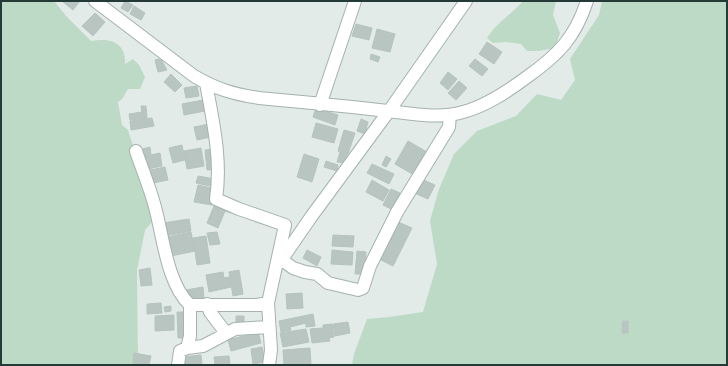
<svg xmlns="http://www.w3.org/2000/svg" width="728" height="366" viewBox="0 0 728 366" font-family="'Titillium Web',sans-serif">
	<style>
		.green { fill: #bddac7 }
		.building { fill: #b8c5c1; stroke: #b5c4bf }
		.lines { fill: none; stroke-linecap: round; stroke-linejoin: round }
		.minor-casing { stroke: #a5b2af; stroke-width: 14 }
		.minor { stroke: #fff; stroke-width: 12 }
	</style>
	<rect width="100%" height="100%" fill="#e2ebe8"/>
	<path class="green" d="M 1,1 L 54,1 L 67,17 L 91,41 C 103,39 117,39 123,51 C 125,55 125,60 125,64 L 133,59 L 139,65 L 145,77 L 140,89 L 128,89 L 122,99 L 118,102 L 122,125 L 128,130 L 136,155 L 153,221 L 145,230 L 137,270 L 138,365 L 1,365 Z
		M 523,1 L 556,1 L 553,15 L 560,33 L 555,48 L 539,51 L 527,51 L 521,44 L 506,42 L 493,43 L 487,38 C 496,23 512,14 523,1 Z
		M 602,1 L 727,1 L 727,365 L 352,365 L 354,354 L 367,319 L 389,317 L 423,312 L 437,264 L 430,221 L 439,189 L 454,154 L 477,131 L 516,116 L 537,94 L 561,100 L 575,80 L 570,59 L 599,15 Z"/>
	<path class="building" d="M 62,1 L 80,1 L 73,10 Z
		M 125,1 L 133,5 L 128,12 L 121,8 Z
		M 134,6 L 145,13 L 141,20 L 130,14 Z
		M 95,13 L 105,22 L 93,36 L 82,26 Z
		M 356,24 L 372,28 L 369,40 L 352,36 Z
		M 377,29 L 395,34 L 390,52 L 372,48 Z
		M 487,42 L 502,52 L 494,64 L 479,54 Z
		M 371,54 L 380,57 L 378,62 L 370,59 Z
		M 159,59 L 162,61 L 167,70 L 158,72 L 155,60 Z
		M 475,59 L 488,69 L 482,76 L 469,66 Z
		M 448,72 L 457,79 L 448,90 L 440,83 Z
		M 171,74 L 182,85 L 175,92 L 164,82 Z
		M 459,81 L 467,88 L 456,100 L 448,93 Z
		M 197,86 L 199,96 L 186,98 L 184,88 Z
		M 203,100 L 205,111 L 184,115 L 182,104 Z
		M 141,106 L 146,106 L 147,118 L 130,120 L 129,114 L 142,112 Z
		M 316,108 L 338,115 L 335,125 L 313,117 Z
		M 152,118 L 154,126 L 131,130 L 130,121 Z
		M 361,119 L 368,122 L 365,134 L 357,131 Z
		M 316,123 L 338,129 L 334,143 L 312,137 Z
		M 209,124 L 211,137 L 197,140 L 194,127 Z
		M 344,130 L 355,133 L 348,154 L 347,154 L 344,163 L 337,162 L 340,152 L 338,151 Z
		M 408,141 L 427,152 L 414,175 L 395,164 Z
		M 182,145 L 185,160 L 173,163 L 169,148 Z
		M 150,147 L 151,155 L 160,153 L 162,166 L 143,170 L 139,150 Z
		M 201,148 L 204,166 L 187,169 L 184,151 Z
		M 216,149 L 218,169 L 207,170 L 205,150 Z
		M 304,154 L 319,159 L 312,182 L 297,177 Z
		M 386,156 L 391,159 L 386,167 L 382,165 Z
		M 326,161 L 338,165 L 337,171 L 324,167 Z
		M 372,164 L 394,174 L 389,184 L 367,173 Z
		M 165,167 L 168,180 L 148,184 L 146,171 Z
		M 198,176 L 215,179 L 214,187 L 196,183 Z
		M 419,178 L 435,185 L 428,199 L 412,192 Z
		M 372,180 L 389,190 L 383,201 L 366,192 Z
		M 198,185 L 215,189 L 212,205 L 194,202 Z
		M 391,189 L 400,193 L 391,209 L 383,205 Z
		M 216,201 L 233,208 L 231,213 L 225,211 L 218,228 L 207,223 Z
		M 189,219 L 191,231 L 165,236 L 163,223 Z
		M 396,221 L 412,228 L 393,266 L 377,258 Z
		M 191,232 L 195,251 L 171,256 L 168,237 Z
		M 217,232 L 220,244 L 210,245 L 207,233 Z
		M 333,235 L 354,236 L 353,247 L 332,246 Z
		M 206,236 L 210,263 L 197,265 L 193,238 Z
		M 307,250 L 321,257 L 317,266 L 303,258 Z
		M 332,250 L 353,252 L 352,265 L 331,264 Z
		M 357,251 L 366,252 L 365,274 L 355,274 Z
		M 150,268 L 152,285 L 141,286 L 139,270 Z
		M 239,270 L 243,294 L 233,296 L 229,272 Z
		M 223,272 L 224,278 L 229,277 L 231,287 L 209,292 L 206,275 Z
		M 203,287 L 204,299 L 188,302 L 186,290 Z
		M 302,293 L 303,308 L 287,309 L 286,294 Z
		M 161,303 L 162,313 L 147,314 L 147,304 Z
		M 171,306 L 171,311 L 165,312 L 164,307 Z
		M 177,312 L 186,312 L 187,338 L 178,338 Z
		M 313,314 L 315,326 L 306,327 L 306,323 L 290,327 L 291,330 L 281,332 L 279,321 Z
		M 174,315 L 174,330 L 155,331 L 155,316 Z
		M 236,316 L 244,316 L 244,322 L 236,322 Z
		M 623,321 L 628,321 L 628,333 L 622,333 Z
		M 348,322 L 350,333 L 335,336 L 333,324 Z
		M 332,324 L 334,337 L 329,338 L 330,341 L 312,343 L 310,329 L 323,328 L 323,325 Z
		M 306,329 L 309,342 L 283,347 L 280,333 Z
		M 258,332 L 261,343 L 231,351 L 228,340 Z
		M 262,347 L 265,362 L 253,364 L 251,349 Z
		M 310,348 L 311,365 L 284,365 L 283,350 Z
		M 134,353 L 151,356 L 149,365 L 133,363 Z
		M 201,355 L 202,365 L 182,365 L 181,357 Z
		M 229,356 L 230,365 L 215,365 L 214,357 Z"/>
	<g class="lines">
		<defs>
			<path id="minor" d="M 95,1 L 194,76 C 216,89 233,94 259,98 C 302,102 345,106 388,111 C 413,114 439,119 463,112 C 486,106 508,91 527,77 C 558,55 575,38 587,1
				M 206,83 C 213,122 222,160 216,199 L 239,209 L 285,225 L 268,303 L 271,350 L 269,365
				M 320,105 L 355,1
				M 136,151 C 142,169 150,188 155,207 C 163,236 167,284 190,305 L 257,305 L 268,303
				M 282,260 L 293,268 L 305,272 L 317,274 L 328,283 L 358,290 L 363,288 L 370,266 L 397,212 L 449,127 L 450,115
				M 280,262 L 311,217 L 389,111 L 466,1
				M 207,304 L 210,312 L 226,333
				M 187,348 L 203,346 L 235,329 L 269,327
				M 178,365 L 180,351 L 187,348 L 190,336 L 190,305"/>
		</defs>
		<use href="#minor" class="minor-casing"/>
		<use href="#minor" class="minor"/>
	</g>
	<rect width="728" height="366" fill="none" stroke="#243a36" stroke-width="4"/>
</svg>
